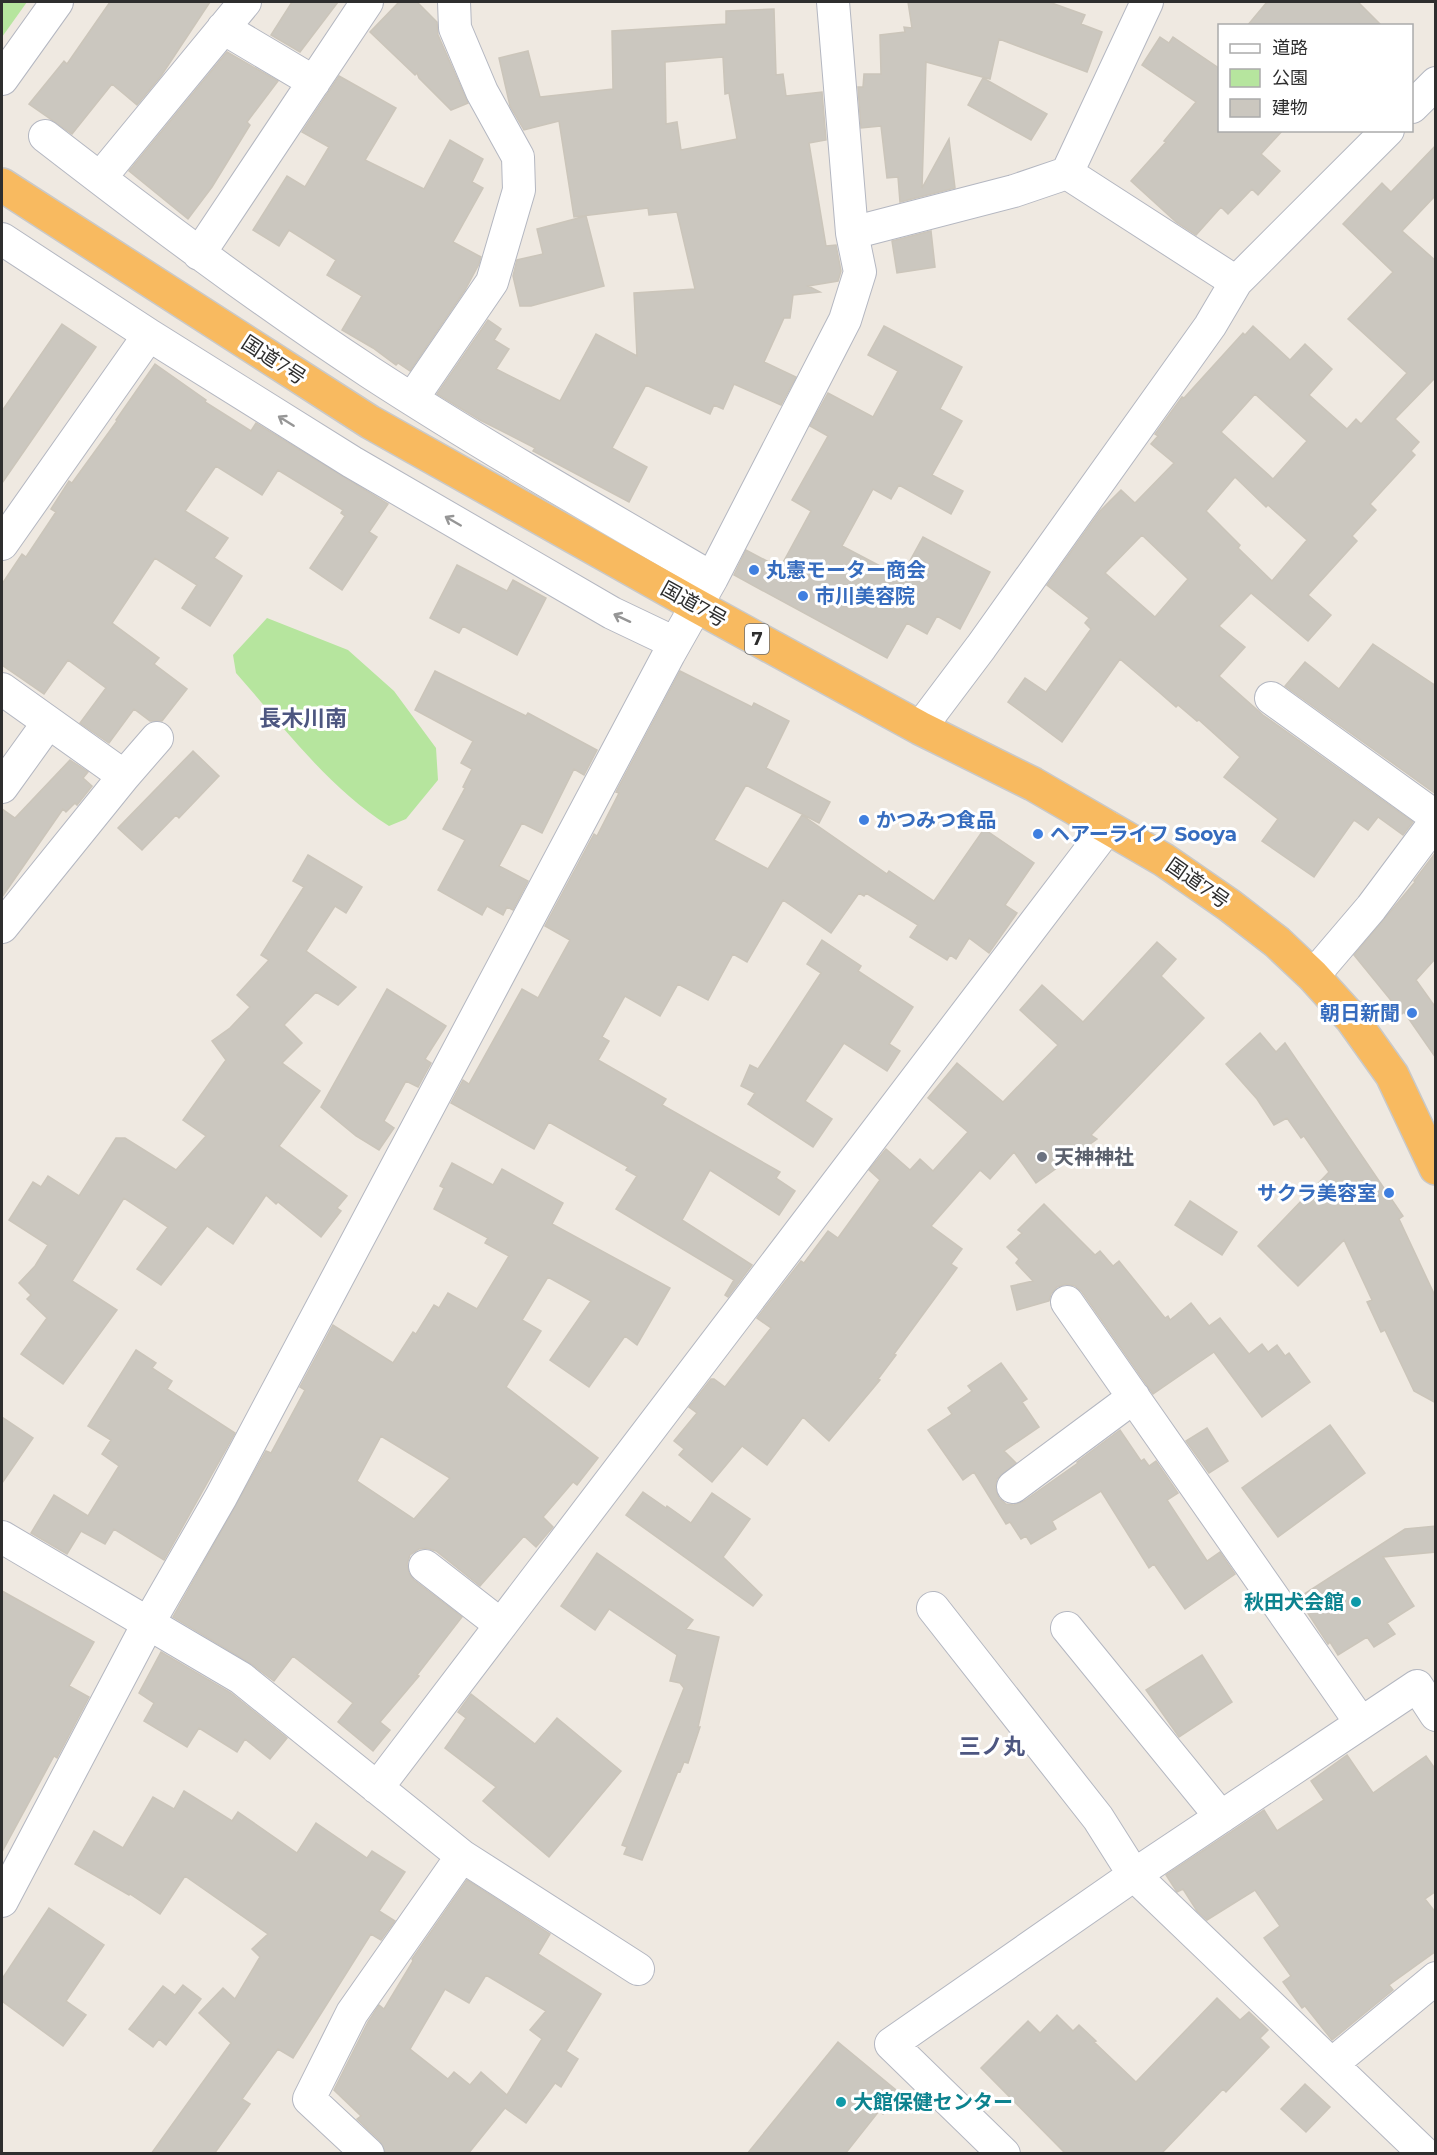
<svg xmlns="http://www.w3.org/2000/svg" width="1437" height="2155" viewBox="0 0 1437 2155" font-family="Montserrat,'Noto Sans JP',sans-serif">
	<style>
		.green { fill: #b6e59e }
		.building { fill: #cbc7bf; stroke: #cbc5ba; stroke-width: 1.5; fill-rule: evenodd }
		.lines { fill: none; stroke-linecap: round; stroke-linejoin: round }
		.minor-casing { stroke: #b4b7c1; stroke-width: 34 }
		.trunk-casing { stroke: #c9c9c9; stroke-width: 36 }
		.minor { stroke: #fff; stroke-width: 32 }
		.trunk { stroke: #f8ba60; stroke-width: 33 }
		.oneway { stroke: #969696 }
		.shop-dot { fill: #3f7fe0; stroke: #fff; stroke-width: 2 }
		.worship-dot { fill: #6b7280; stroke: #fff; stroke-width: 2 }
		.culture-dot { fill: #0f9aa8; stroke: #fff; stroke-width: 2 }
		.labels { text-anchor: middle; dominant-baseline: central; stroke-width: 6; stroke-linejoin: round; paint-order: stroke }
		.shield { fill: #fff; stroke: #6d6d6d; stroke-width: 1.5 }
		.shield-label { font-size: 18px; font-weight: bold; fill: #2e2e2e }
		.street-label { font-size: 20px; fill: #2e2e2e; stroke: #fff }
		.shop-label { font-size: 20px; font-weight: bold; fill: #366cbe; stroke: #fff; text-anchor: start }
		.worship-label { font-size: 20px; font-weight: bold; fill: #5b616d; stroke: #fff; text-anchor: start }
		.culture-label { font-size: 20px; font-weight: bold; fill: #0d838f; stroke: #fff; text-anchor: end }
		.quarter-label { font-size: 22px; font-weight: bold; fill: #4d5680; stroke: #fff }
	</style>
	<rect width="100%" height="100%" fill="#efe9e1"/>
	<path class="green" d="M 2,2 L 27,2 L 2,37 Z
		M 267,618 L 348,650 L 394,691 L 436,748 L 438,780 L 406,819 L 389,826 C 328,788 283,726 236,673 L 233,655 Z"/>
	<path class="building" d="M 110,2 L 210,2 L 161,76 L 137,105 L 112,84 L 72,134 L 29,104 L 64,61 L 67,64 Z
		M 292,2 L 338,2 L 300,52 L 271,35 Z
		M 399,2 L 417,2 L 437,22 L 438,35 L 468,103 L 451,110 L 419,78 L 417,73 L 415,75 L 370,32 Z
		M 908,2 L 1049,2 L 1085,15 L 1081,24 L 1102,32 L 1087,72 L 999,39 L 990,79 L 926,62 L 922,188 L 949,139 L 955,188 L 900,202 L 898,177 L 887,178 L 881,126 L 861,128 L 858,87 L 863,87 L 864,74 L 881,74 L 880,35 L 905,32 L 904,27 L 912,28 Z
		M 1267,2 L 1358,2 L 1382,26 L 1247,26 Z
		M 774,9 L 776,75 L 783,74 L 786,96 L 822,92 L 826,140 L 809,143 L 826,246 L 836,245 L 841,271 L 838,281 L 808,286 L 820,292 L 793,295 L 790,318 L 784,318 L 764,362 L 796,377 L 781,405 L 734,384 L 723,409 L 714,405 L 710,414 L 646,385 L 612,448 L 647,467 L 629,502 L 533,451 L 535,448 L 480,420 L 437,394 L 488,320 L 501,329 L 494,340 L 509,349 L 496,369 L 560,401 L 596,334 L 637,356 L 634,293 L 695,289 L 677,212 L 649,215 L 648,208 L 574,217 L 559,121 L 524,130 L 510,106 L 499,58 L 528,51 L 540,97 L 613,89 L 612,31 L 726,24 L 726,11 ZM 723,57 L 725,94 L 729,93 L 737,139 L 681,150 L 677,122 L 666,124 L 665,62 Z
		M 1160,37 L 1169,43 L 1173,37 L 1220,69 L 1220,130 L 1283,130 L 1261,154 L 1280,171 L 1258,195 L 1252,189 L 1228,214 L 1221,207 L 1196,235 L 1176,222 L 1131,181 L 1166,142 L 1164,141 L 1196,102 L 1142,65 Z
		M 227,52 L 278,81 L 247,122 L 250,125 L 212,187 L 188,219 L 129,171 Z
		M 339,76 L 396,108 L 365,160 L 424,189 L 450,140 L 483,159 L 472,182 L 483,188 L 453,242 L 481,257 L 479,264 L 465,290 L 410,371 L 398,363 L 396,365 L 373,348 L 342,330 L 362,296 L 327,275 L 336,260 L 289,230 L 279,246 L 253,230 L 287,176 L 305,187 L 329,147 L 302,132 Z
		M 983,78 L 1047,114 L 1031,140 L 968,105 Z
		M 1436,145 L 1436,195 L 1402,231 L 1436,261 L 1436,377 L 1395,419 L 1419,442 L 1411,451 L 1415,455 L 1370,504 L 1376,510 L 1352,536 L 1357,541 L 1308,595 L 1331,615 L 1308,641 L 1251,593 L 1219,626 L 1245,647 L 1219,676 L 1263,715 L 1413,822 L 1403,835 L 1378,817 L 1368,830 L 1354,820 L 1314,877 L 1262,841 L 1278,819 L 1224,777 L 1240,757 L 1199,720 L 1197,721 L 1178,705 L 1176,707 L 1160,693 L 1120,659 L 1062,742 L 1008,702 L 1025,678 L 1046,692 L 1091,629 L 1085,623 L 1089,618 L 1047,585 L 1100,511 L 1121,490 L 1135,503 L 1174,463 L 1151,444 L 1158,436 L 1155,434 L 1182,397 L 1184,398 L 1243,333 L 1245,335 L 1253,326 L 1290,360 L 1305,344 L 1332,369 L 1309,395 L 1347,429 L 1356,419 L 1361,424 L 1407,373 L 1348,319 L 1393,272 L 1343,224 L 1382,183 L 1391,192 ZM 1255,394 L 1307,441 L 1273,479 L 1221,432 ZM 1235,477 L 1266,507 L 1268,505 L 1307,540 L 1272,581 L 1238,548 L 1240,545 L 1206,511 ZM 1142,535 L 1188,579 L 1155,617 L 1105,573 Z
		M 586,216 L 604,286 L 531,306 L 520,306 L 513,276 L 517,260 L 543,254 L 537,229 Z
		M 931,231 L 935,267 L 897,273 L 892,241 Z
		M 62,324 L 96,347 L 2,483 L 2,411 Z
		M 884,326 L 962,367 L 940,409 L 962,421 L 932,475 L 963,491 L 951,514 L 899,485 L 891,499 L 873,489 L 842,546 L 901,577 L 923,537 L 990,572 L 960,629 L 937,616 L 927,634 L 907,623 L 887,658 L 734,575 L 746,550 L 780,568 L 811,511 L 792,500 L 828,436 L 810,426 L 828,393 L 873,417 L 898,371 L 868,355 Z
		M 155,364 L 206,400 L 205,402 L 251,431 L 256,423 L 388,504 L 369,532 L 377,537 L 342,590 L 310,568 L 345,516 L 341,513 L 343,510 L 278,470 L 262,495 L 216,466 L 185,511 L 228,538 L 214,558 L 242,576 L 210,626 L 182,608 L 197,585 L 155,558 L 112,623 L 159,658 L 154,664 L 187,689 L 162,721 L 150,721 L 134,709 L 109,743 L 80,723 L 106,688 L 68,660 L 44,694 L 2,665 L 2,584 L 22,554 L 26,557 L 56,512 L 51,509 L 69,481 L 72,483 L 117,421 L 116,420 Z
		M 457,565 L 507,591 L 513,580 L 546,598 L 517,655 L 463,626 L 459,633 L 430,618 Z
		M 1373,644 L 1436,686 L 1436,794 L 1285,686 L 1305,662 L 1339,689 Z
		M 435,671 L 526,716 L 528,713 L 597,750 L 584,775 L 574,769 L 542,833 L 522,823 L 499,866 L 528,881 L 513,910 L 507,907 L 503,915 L 487,906 L 482,915 L 438,890 L 465,840 L 443,829 L 465,788 L 463,787 L 472,769 L 461,763 L 473,741 L 415,710 Z
		M 680,671 L 752,707 L 754,703 L 789,721 L 766,768 L 830,802 L 819,823 L 746,785 L 714,840 L 768,869 L 802,815 L 887,874 L 889,871 L 934,901 L 984,829 L 1034,863 L 1005,905 L 1017,913 L 989,953 L 969,938 L 956,959 L 950,955 L 947,960 L 910,937 L 918,925 L 866,893 L 864,896 L 859,893 L 831,933 L 783,900 L 747,962 L 733,954 L 708,1000 L 678,984 L 660,1016 L 625,996 L 602,1037 L 609,1041 L 598,1060 L 666,1099 L 662,1105 L 780,1172 L 776,1178 L 795,1191 L 779,1215 L 710,1170 L 682,1220 L 752,1265 L 728,1297 L 725,1295 L 734,1280 L 616,1209 L 637,1176 L 626,1170 L 628,1167 L 549,1122 L 534,1149 L 451,1103 L 463,1080 L 469,1084 L 522,989 L 538,998 L 570,940 L 545,926 L 594,834 L 597,836 L 619,793 L 616,792 Z
		M 193,751 L 219,776 L 179,818 L 176,815 L 142,850 L 118,828 Z
		M 70,760 L 88,772 L 83,778 L 92,786 L 77,805 L 75,803 L 66,812 L 63,809 L 2,897 L 2,809 L 15,818 Z
		M 1436,852 L 1436,958 L 1416,980 L 1436,1008 L 1436,1058 L 1404,1012 L 1402,1014 L 1354,955 L 1415,882 L 1414,881 Z
		M 308,855 L 362,887 L 346,913 L 335,906 L 306,951 L 356,987 L 338,1005 L 316,992 L 284,1025 L 302,1043 L 282,1063 L 320,1091 L 279,1146 L 347,1196 L 337,1208 L 341,1211 L 321,1237 L 278,1202 L 276,1204 L 266,1195 L 233,1244 L 207,1226 L 161,1285 L 137,1269 L 168,1227 L 124,1198 L 72,1281 L 117,1310 L 63,1384 L 21,1354 L 47,1318 L 27,1299 L 31,1295 L 19,1283 L 35,1266 L 48,1245 L 9,1220 L 33,1182 L 41,1187 L 48,1176 L 79,1196 L 116,1138 L 125,1138 L 176,1170 L 206,1136 L 183,1120 L 226,1060 L 212,1041 L 230,1028 L 250,1007 L 237,995 L 269,960 L 261,955 L 304,887 L 293,881 Z
		M 822,940 L 861,966 L 858,971 L 913,1007 L 889,1044 L 900,1051 L 887,1071 L 844,1043 L 805,1101 L 832,1119 L 813,1147 L 748,1104 L 755,1093 L 741,1086 L 750,1065 L 758,1069 L 821,973 L 807,964 Z
		M 1157,942 L 1176,959 L 1161,976 L 1204,1018 L 1091,1135 L 1097,1139 L 1036,1183 L 1014,1152 L 990,1179 L 980,1170 L 931,1226 L 962,1249 L 951,1264 L 957,1268 L 894,1354 L 896,1355 L 878,1379 L 880,1380 L 829,1441 L 803,1417 L 767,1465 L 742,1446 L 712,1482 L 679,1455 L 684,1449 L 674,1441 L 697,1413 L 689,1407 L 711,1379 L 714,1379 L 725,1387 L 771,1328 L 757,1318 L 801,1261 L 804,1263 L 828,1231 L 838,1238 L 880,1180 L 869,1170 L 886,1149 L 910,1170 L 920,1159 L 933,1171 L 968,1132 L 928,1098 L 957,1063 L 1003,1102 L 1058,1045 L 1020,1010 L 1042,985 L 1083,1022 Z
		M 387,989 L 446,1026 L 425,1059 L 431,1063 L 418,1087 L 406,1081 L 384,1121 L 394,1128 L 379,1150 L 356,1136 L 321,1107 Z
		M 1260,1033 L 1276,1052 L 1285,1043 L 1403,1216 L 1399,1219 L 1436,1298 L 1436,1403 L 1414,1391 L 1385,1330 L 1381,1332 L 1367,1302 L 1372,1300 L 1344,1240 L 1298,1286 L 1258,1246 L 1329,1172 L 1304,1136 L 1301,1138 L 1287,1118 L 1274,1125 L 1257,1099 L 1226,1064 Z
		M 452,1163 L 493,1185 L 502,1169 L 563,1203 L 552,1224 L 670,1288 L 637,1345 L 625,1336 L 589,1387 L 550,1360 L 591,1301 L 548,1277 L 522,1320 L 541,1331 L 506,1387 L 598,1458 L 577,1485 L 573,1482 L 543,1517 L 553,1527 L 536,1547 L 524,1536 L 480,1586 L 436,1551 L 427,1548 L 419,1549 L 410,1555 L 407,1564 L 409,1573 L 414,1580 L 462,1617 L 417,1675 L 419,1676 L 380,1722 L 390,1730 L 373,1751 L 338,1722 L 353,1703 L 293,1656 L 274,1681 L 250,1663 L 173,1617 L 266,1451 L 271,1453 L 305,1390 L 300,1387 L 333,1325 L 393,1363 L 413,1332 L 416,1334 L 434,1305 L 439,1308 L 448,1293 L 477,1309 L 509,1256 L 485,1243 L 488,1238 L 434,1209 L 444,1188 L 440,1186 ZM 381,1436 L 450,1478 L 414,1519 L 357,1481 Z
		M 1190,1201 L 1237,1232 L 1222,1255 L 1175,1225 Z
		M 1044,1204 L 1095,1255 L 1100,1251 L 1113,1266 L 1119,1261 L 1165,1318 L 1168,1316 L 1170,1320 L 1191,1303 L 1209,1326 L 1220,1318 L 1249,1354 L 1262,1344 L 1268,1352 L 1277,1345 L 1285,1356 L 1289,1353 L 1310,1382 L 1262,1417 L 1214,1352 L 1153,1394 L 1082,1292 L 1075,1286 L 1066,1284 L 1057,1287 L 1051,1294 L 1049,1301 L 1017,1310 L 1011,1286 L 1033,1281 L 1016,1263 L 1019,1259 L 1007,1247 L 1022,1233 L 1018,1230 Z
		M 136,1350 L 156,1363 L 152,1368 L 172,1381 L 167,1389 L 235,1433 L 164,1560 L 114,1529 L 105,1544 L 81,1531 L 67,1554 L 31,1533 L 54,1495 L 88,1516 L 119,1466 L 102,1454 L 111,1440 L 88,1426 Z
		M 1001,1363 L 1027,1399 L 1022,1402 L 1039,1427 L 1004,1451 L 1016,1463 L 997,1479 L 995,1488 L 999,1498 L 1006,1504 L 1014,1505 L 1024,1501 L 1078,1463 L 1077,1462 L 1120,1430 L 1141,1461 L 1144,1459 L 1149,1466 L 1156,1461 L 1178,1493 L 1167,1500 L 1207,1561 L 1220,1552 L 1235,1574 L 1185,1609 L 1154,1564 L 1149,1568 L 1101,1491 L 1052,1521 L 1056,1529 L 1031,1544 L 1026,1536 L 1021,1539 L 1010,1522 L 1006,1524 L 974,1472 L 963,1480 L 928,1430 L 952,1414 L 948,1408 L 972,1391 L 968,1386 Z
		M 2,1417 L 33,1438 L 2,1483 Z
		M 1330,1425 L 1365,1473 L 1278,1537 L 1242,1488 Z
		M 1207,1428 L 1228,1461 L 1209,1473 L 1186,1441 Z
		M 643,1492 L 666,1508 L 667,1506 L 691,1523 L 712,1493 L 750,1519 L 723,1557 L 762,1595 L 753,1606 L 626,1515 Z
		M 1436,1526 L 1436,1552 L 1383,1557 L 1414,1606 L 1387,1623 L 1395,1634 L 1374,1647 L 1367,1637 L 1338,1655 L 1330,1642 L 1328,1644 L 1298,1598 L 1405,1529 Z
		M 597,1553 L 693,1620 L 686,1629 L 719,1637 L 698,1727 L 700,1727 L 688,1763 L 684,1762 L 680,1772 L 678,1771 L 642,1860 L 624,1854 L 627,1847 L 622,1845 L 684,1688 L 680,1683 L 670,1681 L 677,1655 L 609,1609 L 595,1630 L 561,1606 Z
		M 2,1591 L 94,1642 L 69,1686 L 89,1697 L 57,1758 L 54,1756 L 2,1852 Z
		M 161,1652 L 231,1693 L 287,1738 L 270,1759 L 245,1739 L 237,1752 L 199,1728 L 187,1747 L 144,1721 L 154,1703 L 139,1693 Z
		M 1202,1655 L 1232,1702 L 1179,1737 L 1146,1690 Z
		M 471,1694 L 535,1744 L 557,1718 L 621,1771 L 549,1857 L 483,1801 L 496,1787 L 445,1748 L 466,1718 L 458,1712 Z
		M 1347,1755 L 1373,1793 L 1426,1756 L 1436,1770 L 1436,1891 L 1425,1899 L 1436,1913 L 1436,1951 L 1389,1985 L 1393,1990 L 1332,2040 L 1305,2006 L 1302,2008 L 1283,1982 L 1291,1976 L 1264,1938 L 1280,1926 L 1255,1890 L 1207,1920 L 1197,1911 L 1183,1889 L 1177,1892 L 1166,1875 L 1264,1810 L 1277,1831 L 1324,1800 L 1311,1781 Z
		M 184,1791 L 232,1821 L 238,1812 L 297,1853 L 316,1823 L 367,1858 L 372,1851 L 405,1872 L 379,1911 L 395,1921 L 381,1940 L 371,1934 L 293,2058 L 278,2049 L 242,2099 L 250,2104 L 214,2154 L 151,2154 L 231,2043 L 199,2013 L 223,1988 L 235,1999 L 260,1957 L 252,1949 L 268,1934 L 185,1876 L 160,1914 L 130,1894 L 129,1895 L 75,1864 L 94,1831 L 123,1848 L 153,1797 L 174,1809 Z
		M 467,1880 L 550,1934 L 538,1954 L 601,1994 L 566,2051 L 578,2059 L 561,2087 L 555,2083 L 526,2123 L 505,2108 L 468,2154 L 386,2154 L 380,2141 L 357,2119 L 361,2116 L 334,2090 L 368,2022 L 379,2005 L 384,2009 L 413,1961 L 412,1959 ZM 486,1975 L 546,2011 L 530,2030 L 542,2039 L 507,2095 L 481,2072 L 470,2085 L 454,2072 L 448,2079 L 410,2049 L 445,1989 L 469,2003 Z
		M 49,1908 L 104,1945 L 66,2001 L 86,2015 L 63,2046 L 2,2001 L 2,1979 Z
		M 183,1985 L 201,1999 L 166,2045 L 159,2039 L 153,2047 L 129,2029 L 163,1986 L 175,1995 Z
		M 1217,1998 L 1240,2020 L 1249,2012 L 1268,2030 L 1260,2038 L 1269,2047 L 1226,2092 L 1223,2089 L 1161,2154 L 1066,2154 L 981,2068 L 1028,2021 L 1040,2033 L 1057,2015 L 1073,2031 L 1079,2025 L 1096,2041 L 1094,2042 L 1136,2082 Z
		M 838,2042 L 901,2094 L 883,2114 L 879,2111 L 845,2154 L 747,2154 Z
		M 1305,2084 L 1330,2107 L 1306,2132 L 1281,2109 Z"/>
	<g class="lines">
		<defs>
			<path id="minor" d="M 1147,2 L 1067,173 L 1236,282
				M 223,28 L 314,82
				M 2,79 L 57,2
				M 1412,107 L 1436,83
				M 45,136 C 151,218 258,299 371,373 C 482,445 597,511 712,578
				M 100,178 L 245,2
				M 852,233 L 1014,191 L 1067,173
				M 2,239 L 149,335 L 352,462 L 612,613 L 675,643
				M 199,254 L 367,2
				M 412,399 L 492,282 L 519,190 L 518,157 L 482,92 L 455,28 L 454,2
				M 2,544 L 149,335
				M 2,689 L 124,776
				M 1271,698 L 1436,817
				M 920,728 L 981,647 L 1210,326 L 1236,282 L 1388,130
				M 2,787 L 48,723
				M 2,927 L 124,776 L 157,738
				M 1313,976 L 1371,908 L 1436,821
				M 1067,1302 L 1361,1723
				M 1013,1487 L 1134,1397
				M 2,1537 L 241,1678 L 462,1856 L 638,1969
				M 425,1566 L 501,1625
				M 933,1608 L 1098,1818 L 1134,1875 L 1425,2154
				M 1067,1628 L 1221,1817
				M 377,1788 L 1108,827
				M 2,1901 L 149,1622 L 221,1497 L 669,654 L 712,578 L 845,320 L 860,272 L 852,233 L 833,2
				M 1332,2064 L 1436,1978
				M 368,2154 L 309,2099 L 352,2013 L 462,1856
				M 1004,2154 L 891,2044 L 1134,1875 L 1417,1686 L 1436,1715"/>
			<path id="trunk" d="M 2,185 L 370,422 L 697,606 L 920,728 L 1033,784 L 1164,860 L 1229,905 L 1277,942 L 1313,976 L 1352,1019 L 1392,1075 L 1436,1168"/>
		</defs>
		<use href="#minor" class="minor-casing"/>
		<use href="#trunk" class="trunk-casing"/>
		<use href="#minor" class="minor"/>
		<use href="#trunk" class="trunk"/>
	</g>
	<defs><path id="oneway-shaft" d="M-6 0H5M1.5-3L5.5 0L1.5 3" fill="none" stroke-width="1.6" stroke-linecap="round" stroke-linejoin="round" transform="scale(1.5)"/></defs>
	<g class="oneway">
		<use href="#oneway-shaft" transform="translate(286 421) rotate(-148)"/>
		<use href="#oneway-shaft" transform="translate(453 521) rotate(-150)"/>
		<use href="#oneway-shaft" transform="translate(622 618) rotate(-155)"/>
	</g>
	<g class="shop-dot">
		<circle cx="754" cy="570" r="6"/>
		<circle cx="803" cy="596" r="6"/>
		<circle cx="864" cy="820" r="6"/>
		<circle cx="1038" cy="834" r="6"/>
		<circle cx="1412" cy="1013" r="6"/>
		<circle cx="1389" cy="1193" r="6"/>
	</g>
	<circle class="worship-dot" cx="1042" cy="1157" r="6"/>
	<g class="culture-dot">
		<circle cx="1356" cy="1602" r="6"/>
		<circle cx="841" cy="2102" r="6"/>
	</g>
	<g class="labels">
		<rect class="shield" x="745" y="624" width="24" height="30" rx="4.5"/>
		<g class="shield-label">
			<text x="757" y="639">7</text>
		</g>
		<g class="street-label">
			<text transform="translate(274 360) rotate(33)">国道7号</text>
			<text transform="translate(694 604) rotate(29)">国道7号</text>
			<text transform="translate(1198 883) rotate(35)">国道7号</text>
		</g>
		<g class="shop-label">
			<text x="766" y="570">丸憲モーター商会</text>
			<text x="815" y="596">市川美容院</text>
			<text x="876" y="820">かつみつ食品</text>
			<text x="1050" y="834">ヘアーライフ Sooya</text>
			<text x="1400" y="1013" text-anchor="end">朝日新聞</text>
			<text x="1377" y="1193" text-anchor="end">サクラ美容室</text>
		</g>
		<g class="worship-label">
			<text x="1054" y="1157">天神神社</text>
		</g>
		<g class="culture-label">
			<text x="1344" y="1602">秋田犬会館</text>
			<text x="853" y="2102" text-anchor="start">大館保健センター</text>
		</g>
		<g class="quarter-label">
			<text x="303" y="718">長木川南</text>
			<text x="992" y="1746">三ノ丸</text>
		</g>
	</g>
	<rect width="1437" height="2155" fill="none" stroke="#2e2e2e" stroke-width="6"/>
	<rect x="1218" y="24" width="195" height="108" fill="#ffffff" stroke="#ababab" stroke-width="1.5"/>
	<rect x="1230" y="44" width="30" height="9" fill="#ffffff" stroke="#ababab" stroke-width="1.5"/>
	<text x="1272" y="54" font-size="18" fill="#2e2e2e">道路</text>
	<rect x="1230" y="69" width="30" height="18" fill="#b6e59e" stroke="#ababab" stroke-width="1.5"/>
	<text x="1272" y="84" font-size="18" fill="#2e2e2e">公園</text>
	<rect x="1230" y="99" width="30" height="18" fill="#cbc7bf" stroke="#ababab" stroke-width="1.5"/>
	<text x="1272" y="114" font-size="18" fill="#2e2e2e">建物</text>
</svg>
